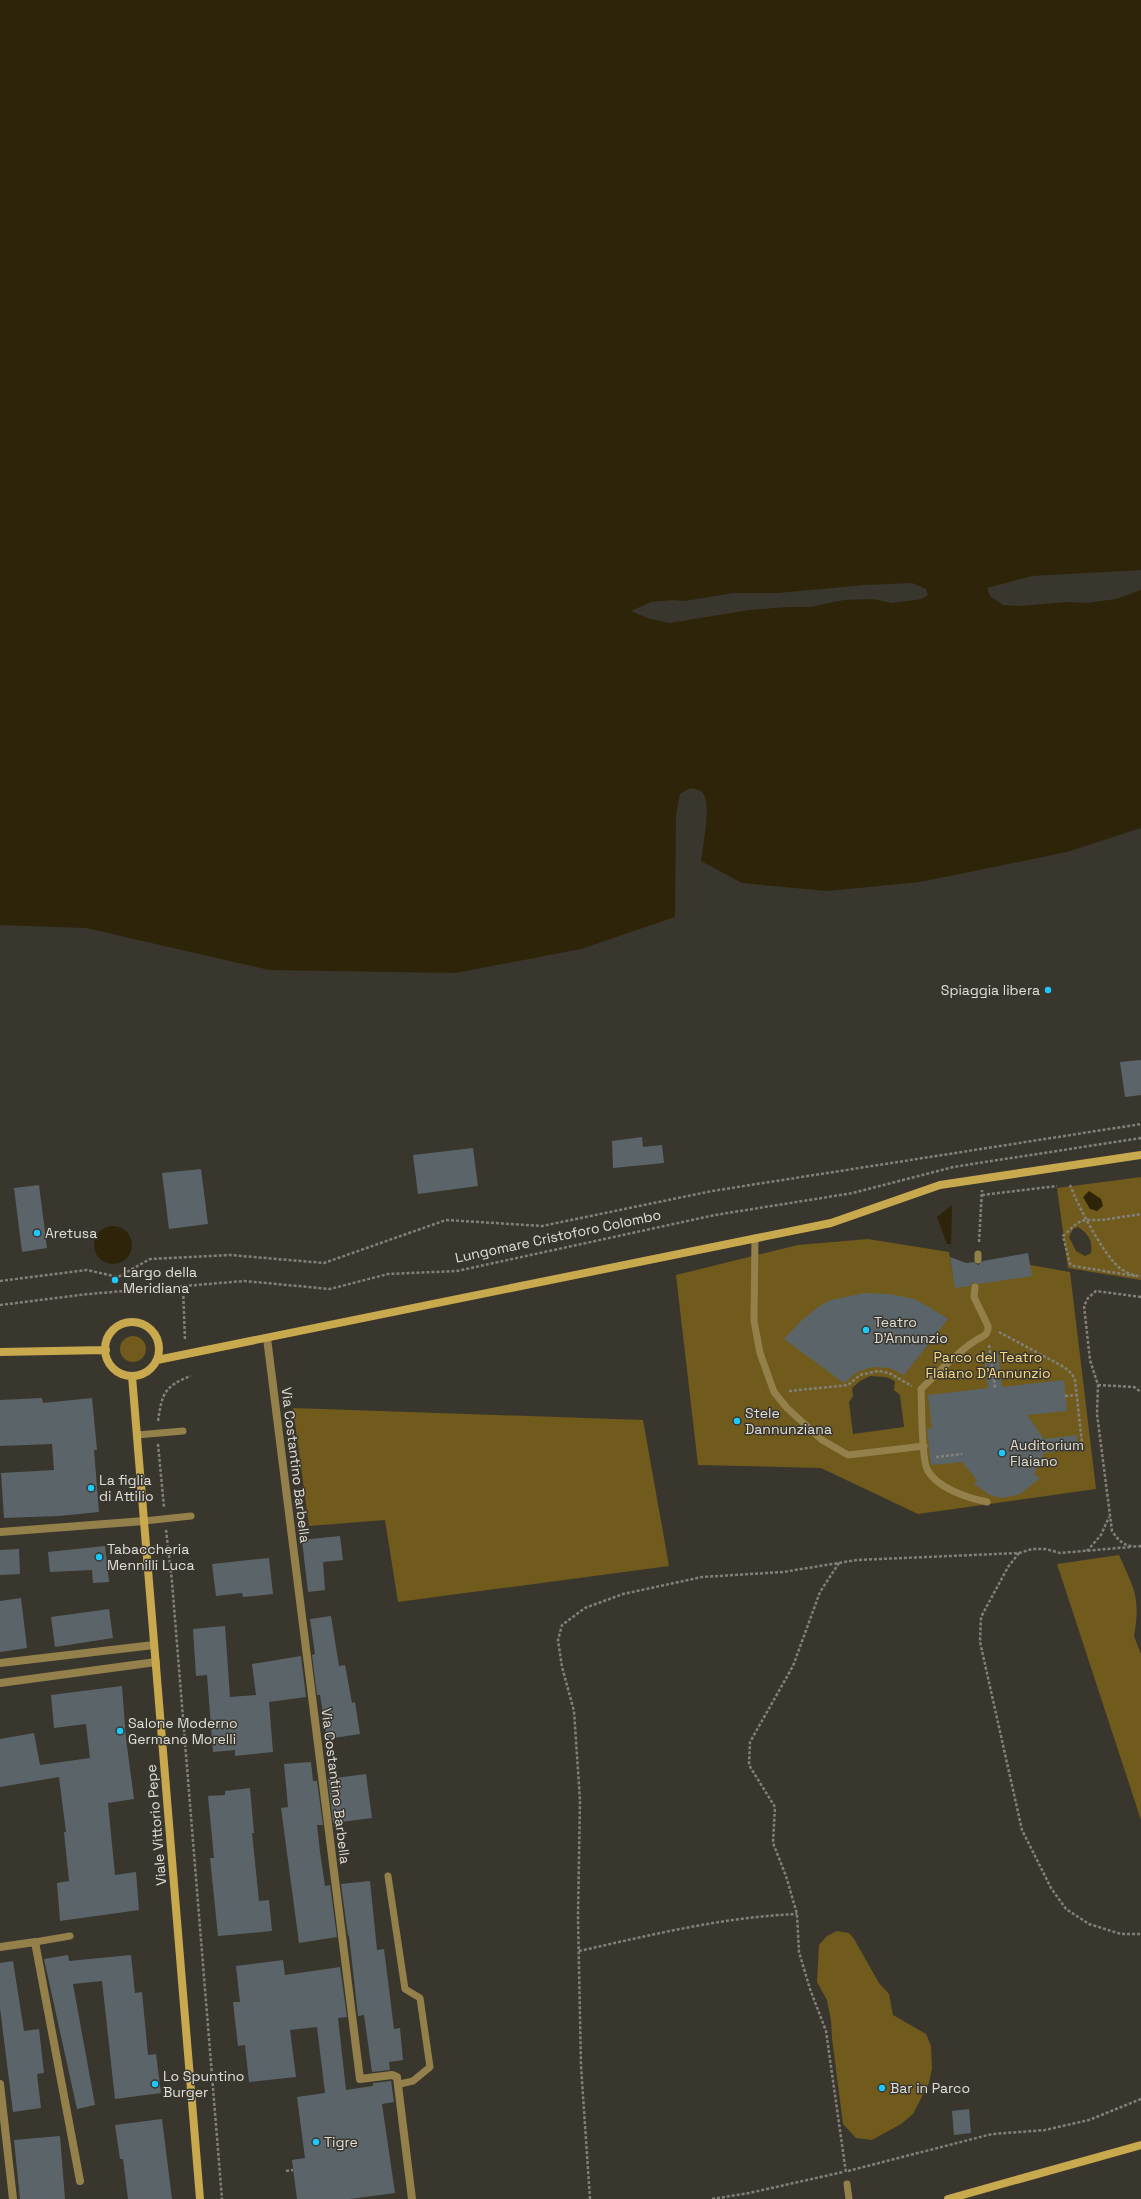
<svg xmlns="http://www.w3.org/2000/svg" width="1141" height="2199" viewBox="0 0 1141 2199" font-family="'Space Grotesk',sans-serif">
	<style>
		.green { fill: #705b1d; fill-rule: evenodd }
		.water { fill: #2e2409 }
		.pier { fill: #39362e }
		.building { fill: #5b6569 }
		.lines { fill: none; stroke-linecap: round; stroke-linejoin: round }
		.path { stroke: #828079; stroke-width: 2.5; stroke-dasharray: 3 2; stroke-linecap: butt }
		.lane { stroke: #94804a; stroke-width: 7 }
		.street { stroke: #94804a; stroke-width: 8 }
		.secondary { stroke: #c9a94e; stroke-width: 8 }
		.poi-dot { fill: #1bc9fc; stroke: #39362e; stroke-width: 1.5 }
		.labels { text-anchor: middle; dominant-baseline: central; stroke-width: 3; stroke-linejoin: round; paint-order: stroke }
		.poi-label { font-size: 14px; fill: #e0ded9; stroke: #39362e; text-anchor: start }
		.street-label { font-size: 14px; fill: #e0ded9; stroke: #39362e }
		.park-label { font-size: 14px; fill: #fbdb84; stroke: #39362e }
	</style>
	<rect width="100%" height="100%" fill="#39362e"/>
	<path class="green" d="M 1141,1177 L 1141,1280 L 1068,1268 L 1057,1188 ZM 1078,1227 C 1088,1233 1093,1241 1091,1253 L 1085,1256 L 1076,1251 L 1069,1237 L 1073,1229 Z
		M 868,1239 L 949,1252 L 953,1275 L 1030,1265 L 1070,1272 L 1096,1489 L 918,1514 L 821,1468 L 698,1465 L 676,1275 L 798,1245 ZM 870,1376 L 886,1377 L 895,1381 L 894,1390 L 900,1395 L 904,1427 L 853,1434 L 849,1402 L 853,1396 L 852,1388 L 860,1381 Z
		M120 1349a13 13 0 1 1 26 0a13 13 0 1 1-26 0Z
		M 293,1408 L 643,1420 L 669,1566 L 398,1602 L 385,1520 L 309,1526 Z
		M 1119,1555 C 1134,1589 1141,1597 1134,1636 L 1141,1654 L 1141,1820 L 1057,1564 Z
		M 837,1931 L 849,1933 L 854,1939 L 879,1983 L 889,1994 L 893,2015 L 926,2034 L 931,2046 L 932,2068 L 929,2083 L 913,2114 L 901,2124 L 872,2140 L 856,2138 L 843,2124 L 832,2038 L 831,2021 L 827,2000 L 817,1982 L 819,1945 L 827,1936 Z"/>
	<path class="water" d="M 0,0 L 1141,0 L 1141,828 L 1067,852 L 920,882 L 827,891 L 742,883 L 701,861 C 703,846 710,810 705,797 C 703,790 696,789 690,788 L 680,794 L 676,815 L 675,917 L 581,949 L 455,973 L 269,970 L 86,928 L 0,925 Z
		M 1089,1191 L 1101,1199 L 1103,1206 L 1097,1211 L 1090,1209 L 1083,1197 Z
		M 952,1205 L 951,1244 L 947,1244 L 937,1217 Z
		M94 1245a19 19 0 1 1 38 0a19 19 0 1 1-38 0Z"/>
	<path class="pier" d="M 1141,570 L 1141,590 L 1116,599 L 1086,603 L 1066,602 L 1020,606 L 1003,605 L 990,596 L 987,588 L 1032,576 Z
		M 912,583 L 926,589 L 928,595 L 922,599 L 891,603 L 873,599 L 844,600 L 811,607 L 788,607 L 749,610 L 670,623 L 650,619 L 631,611 L 651,602 L 673,600 L 685,601 L 733,593 L 778,593 L 865,585 Z"/>
	<path class="building" d="M 1141,1060 L 1141,1095 L 1125,1097 L 1120,1062 Z
		M 642,1137 L 643,1147 L 662,1145 L 664,1163 L 613,1168 L 612,1141 Z
		M 473,1148 L 478,1186 L 418,1194 L 413,1155 Z
		M 201,1169 L 208,1224 L 169,1229 L 162,1173 Z
		M 39,1185 L 47,1248 L 22,1252 L 14,1188 Z
		M 1028,1253 L 1032,1276 L 979,1284 L 973,1282 L 970,1286 L 955,1288 L 950,1257 L 966,1263 L 974,1262 L 978,1265 L 983,1261 Z
		M 864,1293 L 890,1294 L 914,1299 L 931,1308 L 948,1319 L 904,1375 L 890,1368 L 872,1367 L 857,1372 L 844,1383 L 784,1339 L 801,1321 L 821,1305 L 831,1300 Z
		M 998,1352 L 1002,1387 L 1064,1380 L 1067,1411 L 1027,1415 L 1044,1439 L 1077,1435 L 1078,1449 L 1044,1453 L 1034,1474 L 1040,1478 L 1020,1494 L 1002,1498 L 990,1495 L 974,1484 L 977,1480 L 962,1462 L 931,1465 L 927,1429 L 932,1428 L 928,1395 L 988,1388 L 984,1354 Z
		M 42,1398 L 43,1403 L 92,1398 L 97,1450 L 94,1450 L 99,1512 L 59,1516 L 4,1518 L 1,1473 L 54,1470 L 52,1444 L 0,1446 L 0,1400 Z
		M 340,1536 L 343,1560 L 323,1562 L 325,1590 L 308,1592 L 302,1540 Z
		M 105,1546 L 109,1582 L 93,1583 L 92,1570 L 50,1572 L 48,1552 Z
		M 19,1549 L 20,1574 L 0,1575 L 0,1550 Z
		M 269,1558 L 273,1594 L 243,1597 L 242,1593 L 216,1596 L 212,1564 Z
		M 21,1598 L 27,1648 L 0,1652 L 0,1601 Z
		M 109,1609 L 113,1638 L 55,1647 L 51,1617 Z
		M 331,1616 L 339,1666 L 345,1665 L 352,1703 L 355,1702 L 360,1734 L 327,1739 L 320,1695 L 317,1695 L 312,1655 L 315,1654 L 310,1619 Z
		M 225,1626 L 230,1697 L 256,1695 L 252,1664 L 301,1656 L 306,1697 L 269,1702 L 273,1752 L 235,1756 L 235,1750 L 213,1752 L 207,1675 L 196,1676 L 193,1629 Z
		M 122,1686 L 126,1739 L 134,1799 L 108,1803 L 115,1875 L 136,1872 L 139,1910 L 60,1921 L 57,1883 L 69,1881 L 64,1832 L 66,1832 L 59,1777 L 0,1787 L 0,1739 L 34,1733 L 40,1765 L 90,1758 L 86,1724 L 54,1728 L 51,1695 Z
		M 311,1762 L 313,1781 L 317,1781 L 323,1825 L 317,1825 L 320,1852 L 325,1886 L 330,1885 L 337,1937 L 299,1943 L 281,1808 L 288,1807 L 284,1764 Z
		M 366,1774 L 372,1818 L 333,1823 L 328,1779 Z
		M 250,1788 L 254,1833 L 252,1833 L 259,1901 L 269,1900 L 272,1931 L 218,1936 L 210,1858 L 214,1858 L 208,1796 L 225,1795 L 225,1791 Z
		M 370,1881 L 377,1950 L 384,1949 L 394,2029 L 400,2028 L 403,2060 L 389,2062 L 390,2070 L 372,2072 L 364,2015 L 358,2016 L 349,1935 L 348,1936 L 341,1884 Z
		M 68,1955 L 69,1961 L 131,1955 L 135,1993 L 142,1992 L 148,2055 L 156,2054 L 161,2093 L 115,2099 L 102,1981 L 73,1984 L 95,2105 L 77,2109 L 44,1959 Z
		M 283,1960 L 285,1975 L 340,1967 L 347,2017 L 338,2018 L 346,2090 L 373,2086 L 373,2083 L 391,2081 L 394,2102 L 382,2104 L 395,2193 L 350,2199 L 297,2199 L 292,2160 L 305,2158 L 297,2097 L 325,2093 L 317,2027 L 290,2030 L 296,2077 L 249,2082 L 245,2045 L 238,2046 L 233,2002 L 240,2002 L 236,1966 Z
		M 13,1961 L 24,2031 L 39,2029 L 44,2073 L 37,2074 L 41,2108 L 13,2112 L 0,2008 L 0,1963 Z
		M 969,2109 L 971,2133 L 954,2135 L 952,2111 Z
		M 162,2119 L 172,2199 L 128,2199 L 123,2159 L 120,2159 L 115,2125 Z
		M 60,2136 L 65,2199 L 20,2199 L 14,2140 Z"/>
	<g class="lines">
		<path class="path" d="M 1070,1185 C 1077,1204 1105,1258 1121,1269 C 1127,1273 1134,1276 1141,1276
			M 982,1195 L 1057,1186
			M 979,1242 L 982,1190
			M 1135,1276 L 1074,1266 L 1070,1264 L 1063,1236 L 1077,1223 L 1085,1220 L 1102,1220 L 1141,1214
			M 0,1281 L 87,1270 L 118,1277 L 150,1259 L 230,1255 L 324,1263 L 446,1220 L 542,1226 L 712,1191 L 1141,1124
			M 183,1286 L 185,1341
			M 1141,1297 L 1096,1291 L 1088,1298 L 1084,1306 L 1090,1360 L 1098,1385 L 1097,1414 L 1112,1531 C 1120,1543 1127,1548 1141,1546
			M 0,1305 L 88,1294 L 244,1281 L 330,1289 L 388,1274 L 457,1271 L 715,1215 L 853,1193 L 953,1167 L 1141,1138
			M 999,1332 L 1064,1367 L 1072,1374 L 1075,1380 L 1082,1443 L 1044,1446
			M 989,1345 L 995,1388
			M 1098,1385 L 1134,1387 L 1141,1392
			M 789,1391 L 848,1385 L 860,1375 L 878,1371 L 889,1373 L 912,1386
			M 1065,1396 L 1077,1395
			M 158,1421 C 162,1394 164,1386 191,1376
			M 158,1444 L 164,1507
			M 936,1457 L 962,1454
			M 166,1530 L 172,1582 L 222,2199
			M 1087,1551 L 1101,1535 L 1109,1517
			M 1019,1553 L 1008,1567 L 981,1617 L 980,1642 L 1022,1830 L 1051,1888 L 1066,1909 L 1089,1924 L 1121,1934 L 1141,1934
			M 839,1563 L 820,1592 L 793,1666 L 750,1742 L 749,1765 L 775,1807 L 773,1843 L 786,1876 L 797,1914 L 799,1952 L 810,1989 L 826,2031 L 846,2173
			M 579,1951 C 651,1935 723,1917 797,1914
			M 286,2171 L 293,2170
			M 848,2171 L 992,2134 L 1045,2130 L 1089,2120 L 1141,2099
			M 590,2199 L 581,2066 L 578,1917 L 580,1800 L 574,1711 L 562,1667 L 558,1640 L 562,1625 L 585,1608 L 623,1594 L 702,1577 L 783,1572 L 857,1560 L 1019,1553 L 1032,1549 L 1046,1549 L 1060,1553 L 1130,1547
			M 712,2199 L 749,2193 L 843,2172"/>
		<path class="lane" d="M 755,1238 L 754,1321 L 760,1353 L 774,1392 L 787,1408 L 822,1440 L 848,1455 L 924,1446
			M 978,1260 L 978,1254
			M 975,1287 L 974,1297 L 988,1326 C 989,1336 982,1336 975,1341 C 958,1351 936,1375 921,1389 C 922,1406 921,1456 927,1469 C 936,1488 968,1498 987,1502
			M 137,1435 L 183,1431
			M 144,1521 L 191,1516
			M 388,1876 L 405,1989 L 420,1998 L 430,2067 L 413,2081 L 400,2084
			M 35,1942 L 70,1936
			M 847,2184 L 849,2199"/>
		<path class="street" d="M 267,1338 L 360,2079 L 392,2075 L 397,2077 L 412,2199
			M 0,1532 L 144,1521
			M 0,1663 L 154,1645
			M 0,1683 L 156,1662
			M 0,1947 L 35,1942 L 80,2181
			M 0,2084 L 13,2199"/>
		<path class="secondary" d="M105 1349a27 27 0 1 1 54 0a27 27 0 1 1-54 0Z
			M 0,1352 L 106,1350
			M 157,1360 L 831,1223 L 940,1185 L 1141,1155
			M 132,1376 L 200,2199
			M 948,2199 L 1141,2145"/>
	</g>
	<g class="poi-dot">
		<circle cx="1048" cy="990" r="4"/>
		<circle cx="37" cy="1233" r="4"/>
		<circle cx="115" cy="1280" r="4"/>
		<circle cx="866" cy="1330" r="4"/>
		<circle cx="737" cy="1421" r="4"/>
		<circle cx="1002" cy="1453" r="4"/>
		<circle cx="91" cy="1488" r="4"/>
		<circle cx="99" cy="1557" r="4"/>
		<circle cx="120" cy="1731" r="4"/>
		<circle cx="155" cy="2084" r="4"/>
		<circle cx="882" cy="2088" r="4"/>
		<circle cx="316" cy="2142" r="4"/>
	</g>
	<g class="labels">
		<g class="poi-label">
			<text x="1040" y="990" text-anchor="end">Spiaggia libera</text>
			<text x="45" y="1233">Aretusa</text>
			<text x="123" y="1272">Largo della<tspan x="123" dy="16">Meridiana</tspan></text>
			<text x="874" y="1322">Teatro<tspan x="874" dy="16">D'Annunzio</tspan></text>
			<text x="745" y="1413">Stele<tspan x="745" dy="16">Dannunziana</tspan></text>
			<text x="1010" y="1445">Auditorium<tspan x="1010" dy="16">Flaiano</tspan></text>
			<text x="99" y="1480">La figlia<tspan x="99" dy="16">di Attilio</tspan></text>
			<text x="107" y="1549">Tabaccheria<tspan x="107" dy="16">Mennilli Luca</tspan></text>
			<text x="128" y="1723">Salone Moderno<tspan x="128" dy="16">Germano Morelli</tspan></text>
			<text x="163" y="2076">Lo Spuntino<tspan x="163" dy="16">Burger</tspan></text>
			<text x="890" y="2088">Bar in Parco</text>
			<text x="324" y="2142">Tigre</text>
		</g>
		<g class="street-label">
			<text transform="translate(558 1236) rotate(-12)">Lungomare Cristoforo Colombo</text>
			<text transform="translate(296 1465) rotate(83)">Via Costantino Barbella</text>
			<text transform="translate(336 1786) rotate(83)">Via Costantino Barbella</text>
			<text transform="translate(156 1825) rotate(-95)">Viale Vittorio Pepe</text>
		</g>
		<g class="park-label">
			<text x="988" y="1357">Parco del Teatro<tspan x="988" dy="16">Flaiano D'Annunzio</tspan></text>
		</g>
	</g>
</svg>
